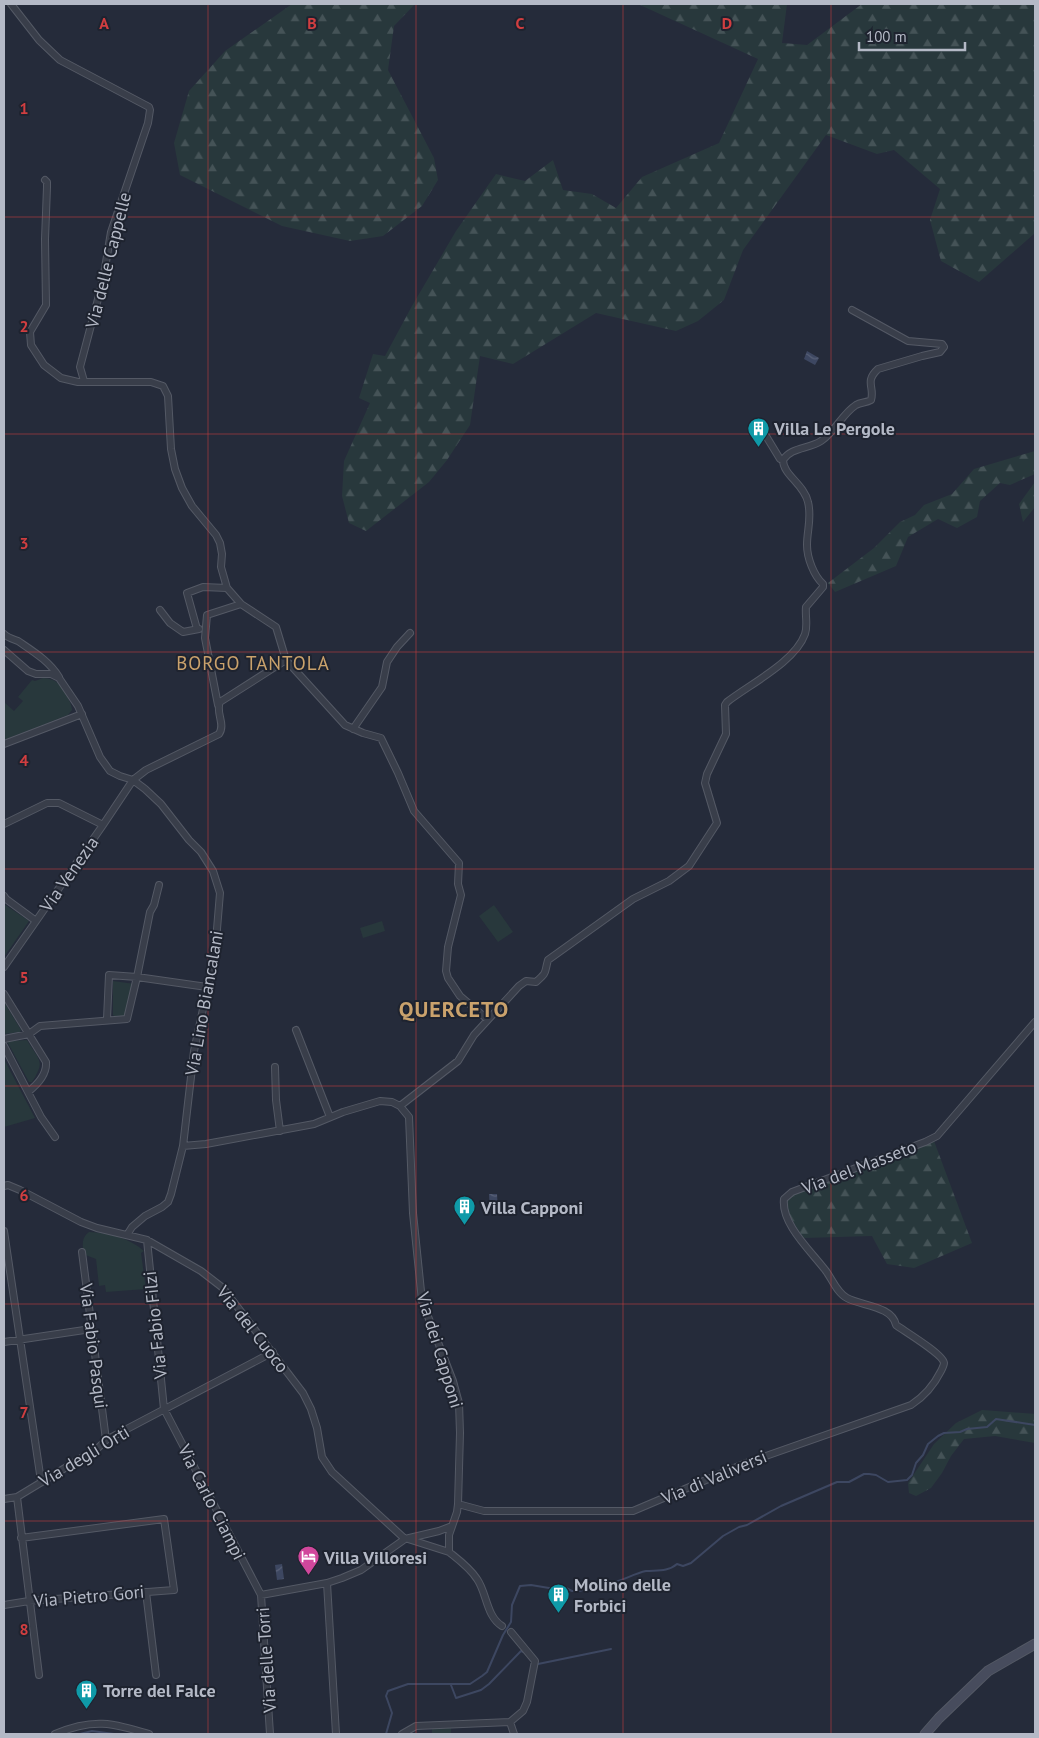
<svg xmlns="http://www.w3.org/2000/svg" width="1039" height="1738" viewBox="0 0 1039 1738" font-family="'PT Sans',sans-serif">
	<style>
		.green { fill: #28383c }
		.forest { fill: url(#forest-firs) }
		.water { fill: url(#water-waves) }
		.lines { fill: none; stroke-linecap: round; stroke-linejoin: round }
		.stream { stroke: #3d4761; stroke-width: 2 }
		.street-casing { stroke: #545965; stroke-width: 8 }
		.secondary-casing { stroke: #545965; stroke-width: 11 }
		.street { stroke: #393e4a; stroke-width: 6 }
		.secondary { stroke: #474c5d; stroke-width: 9 }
		.grid { fill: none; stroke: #d13e40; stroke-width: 1; stroke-opacity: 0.55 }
		.labels { text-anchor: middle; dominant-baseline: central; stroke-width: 4; stroke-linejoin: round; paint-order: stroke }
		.street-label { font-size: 18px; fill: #b4b9c6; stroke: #1e232f }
		.poi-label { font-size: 18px; font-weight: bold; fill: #b4b9c6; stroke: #1e232f; text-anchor: start }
		.neighbourhood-label { font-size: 19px; letter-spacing: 1px; fill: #caa26c; stroke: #1e232f }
		.district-label { font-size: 22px; font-weight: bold; letter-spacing: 1px; fill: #caa26c; stroke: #1e232f }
		.grid-label { font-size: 16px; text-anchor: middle; font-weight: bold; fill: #d13e40; stroke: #1e232f; stroke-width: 4; stroke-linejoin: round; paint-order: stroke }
	</style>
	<defs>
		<pattern id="forest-firs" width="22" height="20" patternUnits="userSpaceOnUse" patternTransform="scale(1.25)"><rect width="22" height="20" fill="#28383c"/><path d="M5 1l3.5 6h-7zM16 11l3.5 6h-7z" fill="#455357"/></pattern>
		<pattern id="water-waves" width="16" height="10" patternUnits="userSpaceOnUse" patternTransform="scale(1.25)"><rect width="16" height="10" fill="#3d4761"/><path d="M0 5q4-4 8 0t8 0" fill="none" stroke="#575f76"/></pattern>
	</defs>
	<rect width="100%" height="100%" fill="#252b3a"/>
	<path class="green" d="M 43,678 C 47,678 51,679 55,681 C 62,686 72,702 72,710 L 68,715 L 4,740 L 4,702 L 14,711 L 23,701 L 18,697 L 32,680 L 35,681 Z
		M 4,904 L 29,921 L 4,957 Z
		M 494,905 L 513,932 L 498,942 L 479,916 Z
		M 382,921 L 385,931 L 363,938 L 360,928 Z
		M 113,981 L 135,984 L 126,1017 L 115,1017 L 113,1015 Z
		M 4,1002 L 21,1030 L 20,1032 L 4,1034 Z
		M 27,1040 C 39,1061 46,1060 32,1082 L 29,1082 L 8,1043 L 9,1041 Z
		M 4,1059 L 35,1118 L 4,1127 Z
		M 89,1232 C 108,1233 130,1238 144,1251 L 141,1253 L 146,1289 L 106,1292 L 105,1285 L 99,1286 L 96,1259 L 83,1254 C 83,1245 81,1238 89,1232 Z
		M 451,1728 L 451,1734 L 432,1734 L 432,1729 Z"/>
	<path class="forest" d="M 292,4 L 415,4 L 394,26 L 388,70 L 434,158 L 438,180 L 422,206 L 383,236 L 350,241 L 282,226 L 180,175 L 174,143 L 189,91 L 225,51 Z
		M 638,4 L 787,4 L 782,43 L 807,45 L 862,4 L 1035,4 L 1035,233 L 979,282 L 941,261 L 930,220 L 940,189 L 894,150 L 877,154 L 826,135 L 743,250 L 724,300 L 698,321 L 676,331 L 596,313 L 513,364 L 480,356 L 470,425 L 447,460 L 429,482 L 366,531 L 349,523 L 342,496 L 344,461 L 370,403 L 359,398 L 373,354 L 385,356 L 412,306 L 456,231 L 496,174 L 525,181 L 553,160 L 563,190 L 592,194 L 616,208 L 642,177 L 719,143 L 758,59 Z
		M 1035,451 L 1035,474 L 1010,485 L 1000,483 L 980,501 L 977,517 L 957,528 L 938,519 L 908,537 L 896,566 L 835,592 L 828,583 L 874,548 L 900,522 L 915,515 L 924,505 L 952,494 L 974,469 Z
		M 1035,482 L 1035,507 L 1023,522 L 1019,504 Z
		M 934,1141 L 972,1243 L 914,1268 L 887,1264 L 872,1236 L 803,1238 L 787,1211 L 786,1202 L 794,1194 Z
		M 982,1410 L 1035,1414 L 1035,1443 L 995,1436 L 964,1439 L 951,1456 L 942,1473 L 931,1488 L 916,1496 L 909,1493 L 908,1483 L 934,1444 L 956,1423 Z"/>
	<path class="water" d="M 807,351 L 819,358 L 815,365 L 804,359 Z
		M 489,1194 L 497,1194 L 498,1211 L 490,1211 Z
		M 282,1564 L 284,1579 L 277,1580 L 275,1565 Z"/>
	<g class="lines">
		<path class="stream" d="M 538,1664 L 611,1649
			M 451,1685 L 456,1698 L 481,1690 L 489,1684 L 521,1651 L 526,1653
			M 80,1734 L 92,1731 L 114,1734
			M 386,1734 L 392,1713 L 386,1696 L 388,1691 L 408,1684 L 470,1684 L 482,1676 L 487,1672 L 503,1635 L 511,1622 L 512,1605 L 520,1586 L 531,1585 L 549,1588 L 564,1587 L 572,1591 L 579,1591 L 594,1587 L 599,1587 L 603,1584 C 619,1584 631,1574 646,1571 C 657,1570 668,1572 677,1564 L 683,1566 L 691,1563 L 723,1536 L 739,1527 L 747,1525 L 781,1506 L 837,1482 L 849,1482 L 864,1474 L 869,1474 L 876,1475 L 888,1482 L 907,1480 L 912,1475 L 916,1463 L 923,1455 L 928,1444 L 938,1436 L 944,1433 L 960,1432 L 967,1429 L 987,1427 L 996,1419 L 1035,1425"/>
		<defs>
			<path id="street" d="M 11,4 L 39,40 L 60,60 L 149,107 L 150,110 L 148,123 L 111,232 L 103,280 L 80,367 L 84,381
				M 45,180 L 47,182 L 47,187 L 45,239 L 46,305 L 30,332 L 31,345 L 44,365 L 61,378 L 78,382 L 151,382 L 163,386 L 168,396 L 171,449 L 175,469 L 182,488 L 192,506 L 216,535 L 220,543 L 222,554 L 221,567 L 227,588 L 241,604 L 276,627 L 286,660 L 345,725 L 363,733 L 381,738 L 398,773 L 414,811 L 459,863 L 458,884 L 461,895 L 448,947 L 446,971 L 448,978 L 460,996 L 487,1019
				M 763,431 L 780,459 L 783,460
				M 160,610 L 170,623 L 183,632 L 199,629
				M 197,629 L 187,593 L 203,587 L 227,588
				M 4,634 C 8,638 13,639 18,641 C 34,652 49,661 59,677
				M 4,650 L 28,671 L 36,674 L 51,674 L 59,678 L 78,706 L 100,757 L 110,771 L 120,776 L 133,780 L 145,789 L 161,804 L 189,840 L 201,852 L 213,871 L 220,893 L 215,953 L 194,1051 L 183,1146 L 171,1194 L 168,1202 L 162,1207 L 145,1216 L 132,1227 L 127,1235
				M 218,705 L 205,638 L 207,615 L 241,604
				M 353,729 L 382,687 L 387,662 L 397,647 L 410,633
				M 4,744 L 82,714
				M 4,824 L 47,803 L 59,803 L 103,825
				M 159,885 L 154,905 L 150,912 L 137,977 L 207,987
				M 4,896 L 6,899 L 36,921
				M 4,967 L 103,825 L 133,780 L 146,770 L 219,734 C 226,724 215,712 220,702 L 286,660
				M 4,994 L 46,1062 C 47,1074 37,1085 28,1092
				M 296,1030 L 330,1117
				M 4,1039 L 29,1034 L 40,1026 L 127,1019 L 137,977 L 109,975 L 107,1019
				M 4,1046 L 41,1117 L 55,1137
				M 275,1067 L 276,1100 L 280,1131
				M 400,1106 L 458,1061 L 474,1035 L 519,986 L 526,981 L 536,982 C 548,971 544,974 548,960 L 633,899 L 669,881 L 689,866 L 717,823 L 705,783 L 707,774 L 726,734 L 725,705 L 727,702 C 750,684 795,662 805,634 C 808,625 805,616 806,607 L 823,587 L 823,584 C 814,576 807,558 807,545 C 807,530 812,518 808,502 C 804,484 783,475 783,460 C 791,447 809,449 821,441 C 835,432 842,414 856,405 C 861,402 866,403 871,400 C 875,387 864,382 878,369 L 922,356 L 940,352 L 944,347 L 942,344 L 908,341 L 852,310
				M 183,1146 L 206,1144 L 314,1124 L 343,1112 L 380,1101 L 392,1102 L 400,1106 L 409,1117 L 413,1213 L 422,1301 L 453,1381 L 459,1403 L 460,1433 L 458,1504 L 457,1512 L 449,1535 L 449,1552 C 459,1560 470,1568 477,1579 C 487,1593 486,1616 502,1626
				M 4,1186 L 8,1185 L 20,1190 L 81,1222 L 97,1228 L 147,1240 L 201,1271 L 223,1288 L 303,1393 L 311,1409 L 317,1428 L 322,1457 L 332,1472 L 405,1539
				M 4,1231 L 41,1481
				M 147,1240 L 164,1409 L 261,1595 L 270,1734
				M 82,1252 L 106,1440
				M 4,1342 L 91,1329
				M 17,1497 L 39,1675
				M 4,1499 L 17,1497 L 98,1448 L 106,1440 L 273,1352
				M 458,1504 L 484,1511 L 633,1511 L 746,1463 L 911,1405 C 925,1396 934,1385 941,1371 C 942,1369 944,1365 944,1363 C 943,1354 904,1331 896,1325 C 892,1306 862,1306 847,1298 C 837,1293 832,1279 826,1271 C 811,1251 781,1224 784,1199 L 792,1192 L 925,1142 L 937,1136 L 1035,1022
				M 408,1539 L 449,1552
				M 327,1583 L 336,1734
				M 146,1592 L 156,1675
				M 261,1595 L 327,1583 L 342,1578 L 361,1570 L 405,1539 L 439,1531 L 452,1526
				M 4,1605 L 29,1601 L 174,1590 L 164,1519 L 21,1538
				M 510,1722 L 523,1711 L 527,1702 L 535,1661 L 511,1632
				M 510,1722 L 514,1734
				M 55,1734 C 94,1718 111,1723 149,1734
				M 402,1734 L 416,1726 L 510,1722"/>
			<path id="secondary" d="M 925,1734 L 939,1718 L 988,1671 L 1035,1644"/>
		</defs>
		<use href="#street" class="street-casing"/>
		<use href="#secondary" class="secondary-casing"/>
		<use href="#street" class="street"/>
		<use href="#secondary" class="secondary"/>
	</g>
	<path class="grid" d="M 208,4 L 208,1734M 416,4 L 416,1734M 623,4 L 623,1734M 831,4 L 831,1734M 4,217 L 1035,217M 4,434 L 1035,434M 4,652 L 1035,652M 4,869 L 1035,869M 4,1086 L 1035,1086M 4,1304 L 1035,1304M 4,1521 L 1035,1521"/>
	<defs>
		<symbol id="building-pin" viewBox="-11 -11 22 30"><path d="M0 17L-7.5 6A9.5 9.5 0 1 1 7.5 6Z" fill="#0f9aa8" stroke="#1e232f"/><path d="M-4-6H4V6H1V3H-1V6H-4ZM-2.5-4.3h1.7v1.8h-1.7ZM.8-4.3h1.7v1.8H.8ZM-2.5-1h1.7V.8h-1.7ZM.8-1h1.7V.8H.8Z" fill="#fff"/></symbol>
		<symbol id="hotel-pin" viewBox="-11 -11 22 30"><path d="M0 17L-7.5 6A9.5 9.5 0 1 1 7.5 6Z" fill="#d1479c" stroke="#1e232f"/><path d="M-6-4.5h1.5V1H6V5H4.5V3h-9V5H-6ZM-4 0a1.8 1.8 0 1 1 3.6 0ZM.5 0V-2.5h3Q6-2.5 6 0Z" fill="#fff"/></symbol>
	</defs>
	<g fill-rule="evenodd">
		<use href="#building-pin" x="746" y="416" width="25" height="34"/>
		<use href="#building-pin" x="452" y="1194" width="25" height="34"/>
		<use href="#hotel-pin" x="296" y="1544" width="25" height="34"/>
		<use href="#building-pin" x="546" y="1582" width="25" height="34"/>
		<use href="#building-pin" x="74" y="1678" width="25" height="34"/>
	</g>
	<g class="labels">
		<g class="street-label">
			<text transform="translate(108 260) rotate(-76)">Via delle Cappelle</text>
			<text transform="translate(69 874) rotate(-55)">Via Venezia</text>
			<text transform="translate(204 1003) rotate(-80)">Via Lino Biancalani</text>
			<text transform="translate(859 1167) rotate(-21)">Via del Masseto</text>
			<text transform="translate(155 1325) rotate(-96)">Via Fabio Filzi</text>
			<text transform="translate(253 1329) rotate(52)">Via del Cuoco</text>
			<text transform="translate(94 1346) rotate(83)">Via Fabio Pasqui</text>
			<text transform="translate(440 1350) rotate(73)">Via dei Capponi</text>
			<text transform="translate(84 1456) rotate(-31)">Via degli Orti</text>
			<text transform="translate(714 1477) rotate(-23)">Via di Valiversi</text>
			<text transform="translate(212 1502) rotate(63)">Via Carlo Ciampi</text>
			<text transform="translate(89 1596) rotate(-5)">Via Pietro Gori</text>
			<text transform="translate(266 1660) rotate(-94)">Via delle Torri</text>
		</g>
		<g class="poi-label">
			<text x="774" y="428">Villa Le Pergole</text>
			<text x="481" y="1207">Villa Capponi</text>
			<text x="324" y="1557">Villa Villoresi</text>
			<text x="574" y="1584">Molino delle<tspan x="574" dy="21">Forbici</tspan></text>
			<text x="103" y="1690">Torre del Falce</text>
		</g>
		<g class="neighbourhood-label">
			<text x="253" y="663">BORGO TANTOLA</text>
		</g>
		<g class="district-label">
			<text x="454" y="1009">QUERCETO</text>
		</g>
	</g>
	<g class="grid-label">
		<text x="104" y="29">A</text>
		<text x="312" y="29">B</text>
		<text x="520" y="29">C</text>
		<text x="727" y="29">D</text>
		<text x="24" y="114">1</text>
		<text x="24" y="332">2</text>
		<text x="24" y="549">3</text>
		<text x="24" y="766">4</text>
		<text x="24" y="983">5</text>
		<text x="24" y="1201">6</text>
		<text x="24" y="1418">7</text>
		<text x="24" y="1635">8</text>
	</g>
	<rect width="1039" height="1738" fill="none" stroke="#b4b9c6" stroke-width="10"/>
	<path d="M859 42v8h106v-8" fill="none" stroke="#b4b9c6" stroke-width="2.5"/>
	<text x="866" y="42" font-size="15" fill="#b4b9c6" stroke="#1e232f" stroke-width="4" paint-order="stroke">100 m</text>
</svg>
